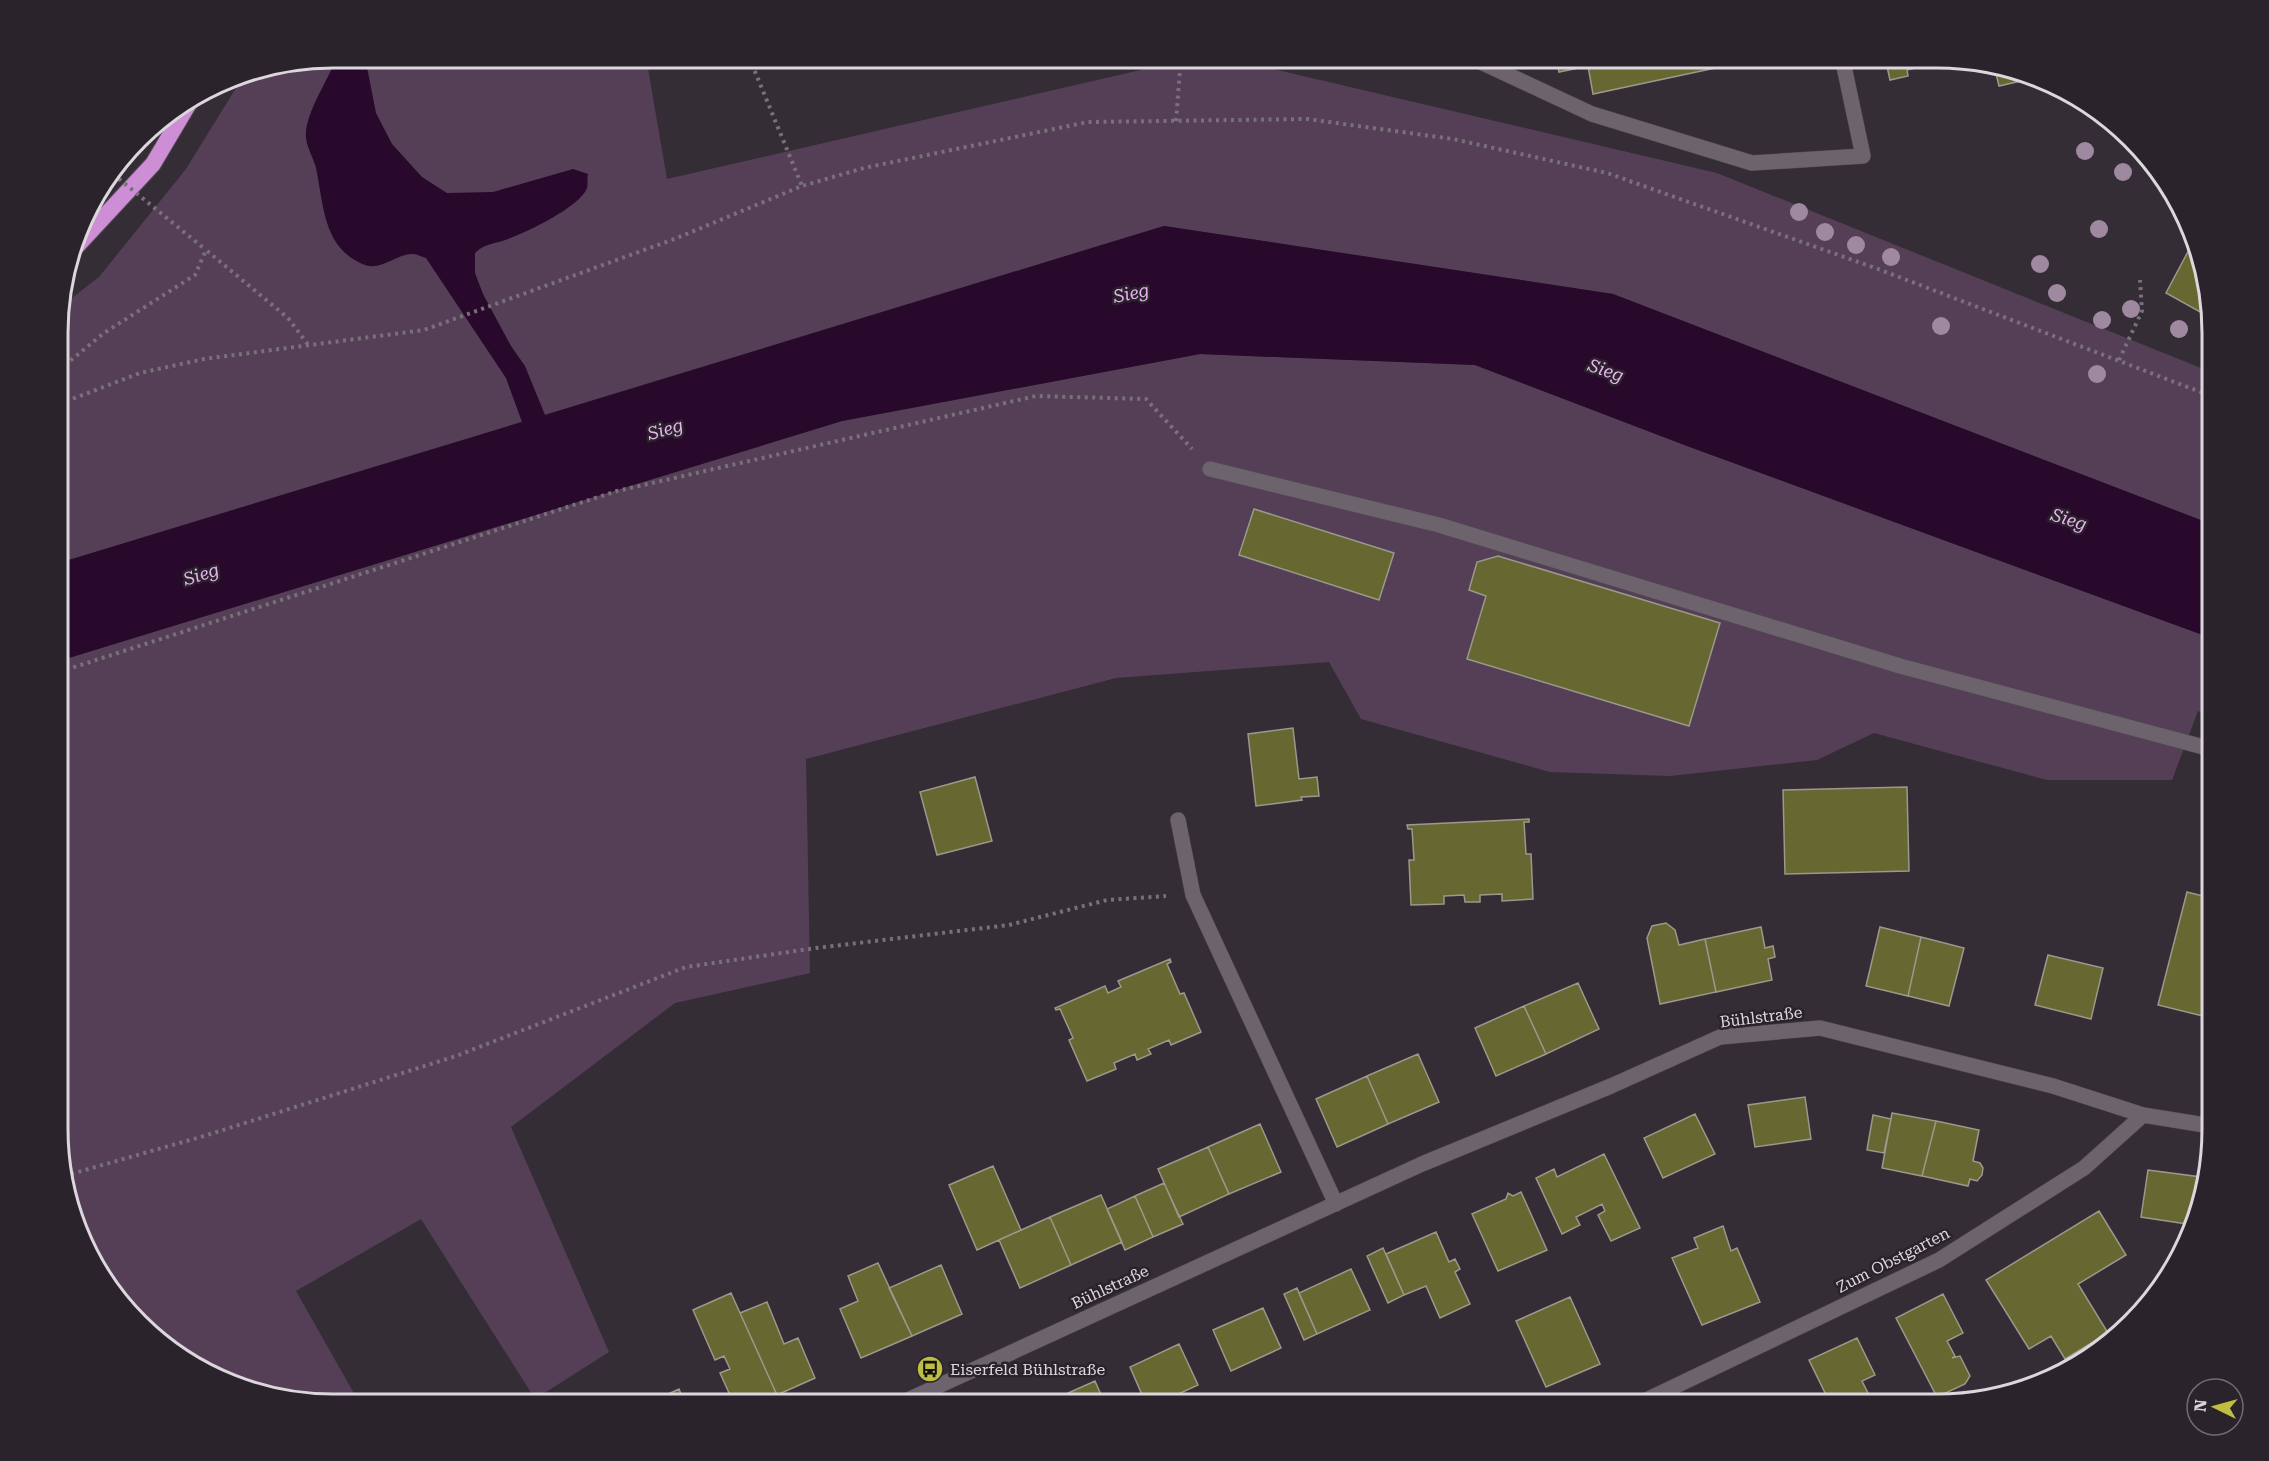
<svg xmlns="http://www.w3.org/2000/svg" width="2269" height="1461" viewBox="0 0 2269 1461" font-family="'Roboto Serif',serif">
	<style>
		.green { fill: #553f57 }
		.water { fill: #28082b }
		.building { fill: #676731; stroke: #99998c; stroke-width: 1.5 }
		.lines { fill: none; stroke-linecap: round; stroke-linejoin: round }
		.service-casing { stroke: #524b53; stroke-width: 16 }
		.minor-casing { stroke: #524b53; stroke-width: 16 }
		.trunk-casing { stroke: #524b53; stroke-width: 18 }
		.path { stroke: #787179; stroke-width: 4; stroke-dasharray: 3 4.5; stroke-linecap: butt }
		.service { stroke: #6c636c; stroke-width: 15 }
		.minor { stroke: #6c636c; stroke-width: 15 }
		.trunk { stroke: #ce8ed5; stroke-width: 16 }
		.path-bridge { stroke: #787179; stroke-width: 4; stroke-dasharray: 3 4.5; stroke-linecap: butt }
		.tree { fill: #9f89a1 }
		.labels { text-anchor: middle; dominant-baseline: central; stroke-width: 5; stroke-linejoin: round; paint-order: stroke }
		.street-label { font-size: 16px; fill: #dcd7dd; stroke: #2a232b }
		.poi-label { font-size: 16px; fill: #dcd7dd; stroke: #2a232b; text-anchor: start }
		.water-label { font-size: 18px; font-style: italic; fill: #ebb2f1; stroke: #2a232b }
		.rim { fill: none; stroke: #dcd7dd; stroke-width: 3 }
	</style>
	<rect width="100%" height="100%" fill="#342d35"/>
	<path class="green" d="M 333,57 L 646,57 L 667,179 L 1197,57 L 1222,57 L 1717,173 L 2211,372 L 2211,524 L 1613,294 L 1164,226 L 59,563 L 59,308 L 99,277 L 186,169 L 244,75 Z
		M 1200,354 L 1475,365 L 1687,446 L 2211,638 L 2211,717 L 2198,711 L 2172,780 L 2047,780 L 1874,733 L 1817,760 L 1670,776 L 1550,772 L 1361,719 L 1329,662 L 1116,678 L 806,759 L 810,973 L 675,1003 L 511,1127 L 609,1352 L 535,1399 L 421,1219 L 296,1291 L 360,1404 L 332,1404 L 244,1389 L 180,1358 L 103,1281 L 59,1164 L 59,661 L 842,421 Z"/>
	<path class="water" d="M 337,57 L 365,57 L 376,113 L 392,144 L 422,177 L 447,193 L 493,192 L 573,169 L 588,174 C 587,178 588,185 587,188 C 580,207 527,232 508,239 C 495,244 485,243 475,253 L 475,273 L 483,294 L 511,346 L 525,366 L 545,415 L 1164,226 L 1613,294 L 2211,524 L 2211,638 L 1687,446 L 1475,365 L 1200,354 L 842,421 L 59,661 L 59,563 L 522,422 L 506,378 L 426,258 C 422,257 417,254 413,254 C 398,253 381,271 365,265 C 323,249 324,206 316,168 C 314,159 307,148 306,138 C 304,114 329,79 337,57 Z"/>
	<path class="building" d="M 1556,57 L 1767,57 L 1593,94 L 1588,66 L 1559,72 Z
		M 1791,57 L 1819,57 L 1820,61 L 1793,67 Z
		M 1885,57 L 1922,57 L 1924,66 L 1907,70 L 1908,76 L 1890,80 Z
		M 1922,57 L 1961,60 L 1962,64 L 1943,68 L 1942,63 L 1924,66 Z
		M 1994,65 L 2008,66 L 2034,78 L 1999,86 Z
		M 2191,246 L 2211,315 L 2211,318 L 2166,293 Z
		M 1254,509 L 1394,553 L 1379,600 L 1239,555 Z
		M 1498,556 L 1720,623 L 1689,726 L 1467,659 L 1486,596 L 1469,590 L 1477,562 Z
		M 1293,728 L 1299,779 L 1317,777 L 1319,796 L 1301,797 L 1302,800 L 1256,806 L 1248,734 Z
		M 975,777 L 992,841 L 937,855 L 920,792 Z
		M 1907,787 L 1909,871 L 1785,874 L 1783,790 Z
		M 1529,819 L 1529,822 L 1524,822 L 1526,854 L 1531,854 L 1533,899 L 1502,901 L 1502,894 L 1480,895 L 1480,902 L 1465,902 L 1464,895 L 1444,896 L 1444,904 L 1411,905 L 1409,860 L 1414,860 L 1412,829 L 1408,829 L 1407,825 Z
		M 2187,892 L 2211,898 L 2211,953 L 2210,953 L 2207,964 L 2211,966 L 2211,1018 L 2158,1005 Z
		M 1666,923 L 1675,930 L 1679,945 L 1705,939 L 1716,992 L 1660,1004 L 1647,938 L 1652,926 Z
		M 1761,927 L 1765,948 L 1773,946 L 1775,957 L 1768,959 L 1772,980 L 1716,992 L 1705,939 Z
		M 1880,927 L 1921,937 L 1908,996 L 1866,986 Z
		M 1921,937 L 1964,948 L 1949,1006 L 1908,996 Z
		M 2048,955 L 2103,968 L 2091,1019 L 2035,1005 Z
		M 1170,959 L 1171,962 L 1167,964 L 1180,994 L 1184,993 L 1201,1032 L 1171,1045 L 1169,1040 L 1148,1049 L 1151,1054 L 1137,1060 L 1135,1054 L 1114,1063 L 1116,1069 L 1087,1081 L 1069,1040 L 1073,1038 L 1060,1009 L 1056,1010 L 1055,1008 L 1105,986 L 1108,993 L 1121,987 L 1118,981 Z
		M 1578,983 L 1599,1029 L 1546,1054 L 1524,1006 Z
		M 1524,1006 L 1546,1054 L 1496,1076 L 1475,1028 Z
		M 1418,1054 L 1439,1102 L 1388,1124 L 1367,1076 Z
		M 1367,1076 L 1388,1124 L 1337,1147 L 1316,1099 Z
		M 1805,1097 L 1811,1139 L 1755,1147 L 1748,1105 Z
		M 1892,1113 L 1936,1121 L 1922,1176 L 1882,1168 Z
		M 1695,1114 L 1715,1154 L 1663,1178 L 1644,1138 Z
		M 1873,1115 L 1891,1119 L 1884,1153 L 1867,1150 Z
		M 1936,1121 L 1979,1130 L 1973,1161 L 1980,1163 L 1983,1168 L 1982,1175 L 1977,1181 L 1970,1179 L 1968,1186 L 1922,1176 Z
		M 1260,1124 L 1281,1172 L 1229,1194 L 1208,1147 Z
		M 1208,1147 L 1229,1194 L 1179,1217 L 1158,1169 Z
		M 1604,1154 L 1640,1228 L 1611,1241 L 1598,1215 L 1605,1211 L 1602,1204 L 1576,1217 L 1580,1225 L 1562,1234 L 1536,1178 L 1554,1169 L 1557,1177 Z
		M 993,1166 L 1021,1230 L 977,1250 L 949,1185 Z
		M 2148,1170 L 2201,1177 L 2197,1205 L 2200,1206 L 2193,1225 L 2141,1217 Z
		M 1164,1183 L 1183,1224 L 1153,1237 L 1135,1196 Z
		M 1521,1192 L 1547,1250 L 1498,1271 L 1472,1214 L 1506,1199 L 1508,1193 L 1513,1196 Z
		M 1101,1195 L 1122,1242 L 1071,1265 L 1050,1217 Z
		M 1135,1196 L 1153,1237 L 1125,1250 L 1107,1209 Z
		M 2099,1211 L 2126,1255 L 2078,1284 L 2108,1333 L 2065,1359 L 2051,1336 L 2029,1349 L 1986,1280 Z
		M 1050,1217 L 1071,1265 L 1020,1288 L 999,1240 Z
		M 1723,1226 L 1731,1251 L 1737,1248 L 1760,1302 L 1702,1325 L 1672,1258 L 1698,1248 L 1694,1238 Z
		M 1436,1232 L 1449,1262 L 1455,1259 L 1460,1269 L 1455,1272 L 1470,1304 L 1440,1318 L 1426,1286 L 1404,1295 L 1386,1254 Z
		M 1383,1248 L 1404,1295 L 1388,1303 L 1367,1256 Z
		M 878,1263 L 912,1336 L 861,1358 L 840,1309 L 858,1301 L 848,1276 Z
		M 941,1265 L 962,1314 L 912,1336 L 889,1288 Z
		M 1351,1269 L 1370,1310 L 1317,1334 L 1299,1293 Z
		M 1297,1288 L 1317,1334 L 1304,1340 L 1284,1294 Z
		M 731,1293 L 777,1395 L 757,1404 L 734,1404 L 720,1373 L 730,1369 L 724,1356 L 715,1360 L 693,1310 Z
		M 1943,1294 L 1963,1333 L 1947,1341 L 1955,1356 L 1952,1358 L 1960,1356 L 1970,1376 L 1965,1384 L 1937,1397 L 1896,1318 Z
		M 1570,1297 L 1600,1364 L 1546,1387 L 1516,1321 Z
		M 767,1302 L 784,1344 L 798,1338 L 815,1378 L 777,1395 L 740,1313 Z
		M 1263,1308 L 1281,1348 L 1231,1371 L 1213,1330 Z
		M 1857,1338 L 1875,1375 L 1862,1381 L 1873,1403 L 1830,1403 L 1809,1360 Z
		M 1179,1344 L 1198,1385 L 1157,1404 L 1146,1404 L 1130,1367 Z
		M 1095,1381 L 1105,1404 L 1045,1404 L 1048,1402 Z
		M 679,1389 L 685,1404 L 646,1404 Z"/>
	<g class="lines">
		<defs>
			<path id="service" d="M 1470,57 L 1592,114 L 1752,163 L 1863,156 L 1842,57"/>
			<path id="minor" d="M 1210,469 L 1439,525 L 1900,666 L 2211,749
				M 1178,820 L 1193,895 L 1336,1204
				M 899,1404 L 1422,1164 L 1611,1086 L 1720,1037 L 1820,1028 L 2053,1086 L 2143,1115 L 2211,1126
				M 1638,1404 L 1939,1260 L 2084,1168 L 2143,1115"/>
			<path id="trunk" d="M 74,249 L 153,164 L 191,100"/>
		</defs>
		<use href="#service" class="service-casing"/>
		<use href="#minor" class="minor-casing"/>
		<use href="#trunk" class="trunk-casing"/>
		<path class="path" d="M 749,57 L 802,186
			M 1176,121 L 1181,57
			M 2119,360 L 2142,311 L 2140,280
			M 59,370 L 104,333 L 195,275 L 206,250 L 288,318 L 309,346
			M 59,404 L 140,373 L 204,359 L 424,330 L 677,238 L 802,186 L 864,168 L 1088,122 L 1307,119 L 1453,139 L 1607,173 L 1878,269 L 2211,396
			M 59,672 L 617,491 L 1036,396 L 1146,399 L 1192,449
			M 64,1176 L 204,1136 L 456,1056 L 686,967 L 816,948 L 1009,925 L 1107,900 L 1166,896"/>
		<use href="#service" class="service"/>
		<use href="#minor" class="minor"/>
		<use href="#trunk" class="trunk"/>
		<path class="path-bridge" d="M 113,174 L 206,250"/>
	</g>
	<g class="tree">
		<circle cx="2085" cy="151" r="9"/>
		<circle cx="2123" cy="172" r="9"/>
		<circle cx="1799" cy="212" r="9"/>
		<circle cx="2099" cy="229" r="9"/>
		<circle cx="1825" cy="232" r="9"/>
		<circle cx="1856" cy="245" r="9"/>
		<circle cx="1891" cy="257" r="9"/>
		<circle cx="2040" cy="264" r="9"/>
		<circle cx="2057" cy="293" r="9"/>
		<circle cx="2131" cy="309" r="9"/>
		<circle cx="2102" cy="320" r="9"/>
		<circle cx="1941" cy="326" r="9"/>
		<circle cx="2179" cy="329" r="9"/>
		<circle cx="2097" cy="374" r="9"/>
	</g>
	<defs>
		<symbol id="bus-disc" viewBox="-11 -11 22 22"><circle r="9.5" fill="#bfbe42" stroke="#2a232b"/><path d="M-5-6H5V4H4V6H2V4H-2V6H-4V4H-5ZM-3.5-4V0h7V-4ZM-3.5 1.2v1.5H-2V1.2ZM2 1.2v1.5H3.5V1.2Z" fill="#111"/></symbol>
	</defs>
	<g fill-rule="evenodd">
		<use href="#bus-disc" x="915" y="1354" width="30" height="30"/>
	</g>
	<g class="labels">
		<g class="street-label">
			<text transform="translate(1761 1017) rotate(-7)">Bühlstraße</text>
			<text transform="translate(1893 1260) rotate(-27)">Zum Obstgarten</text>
			<text transform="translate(1110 1287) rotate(-25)">Bühlstraße</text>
		</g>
		<g class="poi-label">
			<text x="950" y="1369">Eiserfeld Bühlstraße</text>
		</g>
		<g class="water-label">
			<text transform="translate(1131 293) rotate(-12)">Sieg</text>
			<text transform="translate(1606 370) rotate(19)">Sieg</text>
			<text transform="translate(665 429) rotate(-16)">Sieg</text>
			<text transform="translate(2069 519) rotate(17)">Sieg</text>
			<text transform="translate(201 574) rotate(-18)">Sieg</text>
		</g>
	</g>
	<path d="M0 0H2269V1461H0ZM333 68H1937A265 265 0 0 1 2202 333V1129A265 265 0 0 1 1937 1394H333A265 265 0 0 1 68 1129V333A265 265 0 0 1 333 68Z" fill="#2a232b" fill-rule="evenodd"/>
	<path class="rim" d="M333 68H1937A265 265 0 0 1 2202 333V1129A265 265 0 0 1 1937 1394H333A265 265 0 0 1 68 1129V333A265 265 0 0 1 333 68Z"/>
	<g transform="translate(2215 1407) rotate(275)"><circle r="28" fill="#2a232b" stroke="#716b72" stroke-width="1.5"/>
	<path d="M0-4.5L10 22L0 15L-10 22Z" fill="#bfbe42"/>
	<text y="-9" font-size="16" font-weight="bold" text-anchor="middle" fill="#dcd7dd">N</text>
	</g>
</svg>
